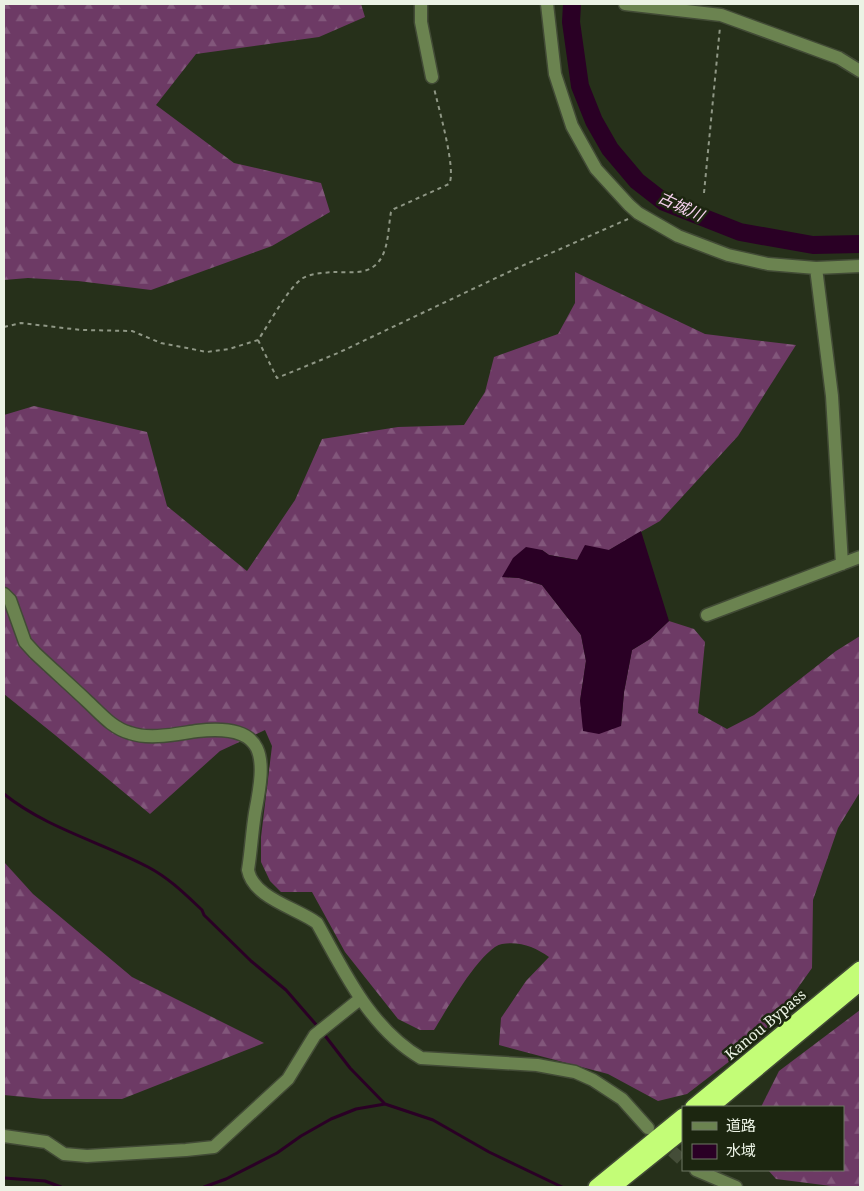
<svg xmlns="http://www.w3.org/2000/svg" width="864" height="1191" viewBox="0 0 864 1191" font-family="'Noto Serif','Noto Sans JP',serif">
	<style>
		.forest { fill: url(#forest-firs) }
		.water { fill: #2a0025 }
		.lines { fill: none; stroke-linecap: round; stroke-linejoin: round }
		.stream { stroke: #2a0025; stroke-width: 3 }
		.river { stroke: #2a0025; stroke-width: 18 }
		.minor-tunnel { stroke: #444d38; stroke-width: 12; stroke-dasharray: 12 6; stroke-linecap: butt }
		.minor-casing { stroke: #424b36; stroke-width: 15 }
		.highway-casing { stroke: #424b36; stroke-width: 18 }
		.path { stroke: #8f9785; stroke-width: 2; stroke-dasharray: 4 4; stroke-linecap: butt }
		.minor { stroke: #6b8350; stroke-width: 12 }
		.highway { stroke: #c3fd77; stroke-width: 15 }
		.labels { text-anchor: middle; dominant-baseline: central; stroke-width: 5; stroke-linejoin: round; paint-order: stroke }
		.street-label { font-size: 15px; fill: #ebf2e4; stroke: #1c2610 }
		.water-label { font-size: 16px; font-style: italic; fill: #f8d2f0; stroke: #1c2610 }
	</style>
	<defs>
		<pattern id="forest-firs" width="22" height="20" patternUnits="userSpaceOnUse" patternTransform="scale(1.25)"><rect width="22" height="20" fill="#6d3a65"/><path d="M5 1l3.5 6h-7zM16 11l3.5 6h-7z" fill="#82577b"/></pattern>
	</defs>
	<rect width="100%" height="100%" fill="#26301a"/>
	<path class="forest" d="M 4,4 L 361,4 L 365,17 L 319,37 L 196,54 L 156,105 L 234,163 L 321,183 L 330,212 L 272,246 L 151,290 L 78,281 L 28,278 L 4,280 Z
		M 575,272 L 705,334 L 796,345 L 738,436 L 660,521 L 609,550 L 578,560 L 549,555 L 542,550 L 503,577 L 519,578 L 542,585 L 581,635 L 586,661 L 580,701 L 621,726 L 624,692 L 632,650 L 650,639 L 669,621 L 694,629 L 705,642 L 698,713 L 727,729 L 754,715 L 836,651 L 860,636 L 860,792 L 838,828 L 813,900 L 812,968 L 765,1034 L 687,1094 L 658,1101 L 608,1074 L 499,1045 L 501,1018 L 526,981 L 549,957 C 535,947 520,941 502,944 C 481,948 446,1011 434,1030 L 420,1030 L 398,1019 L 345,952 L 312,892 L 281,892 L 270,881 L 261,862 L 261,837 L 272,746 L 265,730 L 220,751 L 150,814 L 55,735 L 4,694 L 4,415 L 34,406 L 147,432 L 167,506 L 247,571 L 295,500 L 322,439 L 398,427 L 464,425 L 485,392 L 494,357 L 558,334 L 575,303 Z
		M 4,862 L 33,894 L 132,977 L 264,1043 L 122,1099 L 43,1099 L 4,1095 Z
		M 860,1010 L 860,1187 L 839,1187 L 776,1179 L 768,1170 L 843,1170 L 843,1107 L 761,1107 L 779,1071 Z"/>
	<path class="water" d="M 641,531 L 669,621 L 650,639 L 632,650 L 624,692 L 621,726 L 599,734 L 583,731 L 580,701 L 586,661 L 581,635 L 542,585 L 519,578 L 502,577 L 513,558 L 526,547 L 542,550 L 549,555 L 577,560 L 585,545 L 609,550 Z"/>
	<g class="lines">
		<path class="stream" d="M 4,794 C 46,828 101,842 148,867 C 169,878 185,894 202,910 L 204,915 L 251,961 L 286,990 L 319,1028
			M 323,1033 L 350,1068 L 385,1104
			M 4,1178 L 45,1181 L 61,1187
			M 204,1187 L 226,1179 L 277,1153 L 301,1136 L 331,1119 L 356,1109 L 385,1104 L 433,1120 L 489,1152 L 562,1187"/>
		<path class="river" d="M 572,4 L 571,22 L 580,86 L 594,121 L 610,149 L 637,181 L 664,202 L 740,232 L 813,245 L 860,244"/>
		<path class="minor-tunnel" d="M 659,1139 L 683,1161"/>
		<defs>
			<path id="minor" d="M 421,4 L 421,22 L 432,77
				M 547,4 L 555,74 L 572,126 L 596,169 L 629,205 L 638,213 L 678,236 L 728,255 L 768,264 L 816,268 L 860,266
				M 625,4 L 721,15 L 839,58 L 860,71
				M 816,268 L 832,396 L 842,564
				M 4,594 L 10,600 L 25,642 L 35,653 C 52,669 70,685 88,702 C 101,714 112,728 130,733 C 150,740 176,734 197,731 C 268,723 266,757 255,813 C 252,832 251,851 248,870 C 253,898 297,908 317,923 C 345,973 370,1028 421,1058 L 537,1065 L 575,1072 L 593,1080 L 622,1099 L 648,1128
				M 707,615 L 860,557
				M 4,1136 L 46,1142 L 64,1154 L 87,1156 L 186,1150 L 214,1147 L 288,1079 L 315,1035 L 360,999
				M 696,1170 L 736,1187"/>
			<path id="highway" d="M 693,1107 L 860,969
				M 711,1107 L 860,983
				M 596,1187 L 683,1116
				M 613,1187 L 683,1131"/>
		</defs>
		<use href="#minor" class="minor-casing"/>
		<use href="#highway" class="highway-casing"/>
		<path class="path" d="M 704,193 L 720,27
			M 4,327 L 21,323 L 81,330 L 132,331 L 161,343 L 207,352 L 229,349 L 258,340 C 268,326 289,286 303,278 C 312,273 323,273 333,272 C 343,272 355,273 364,271 C 390,264 387,233 391,212 L 394,209 L 449,184 C 457,171 438,106 434,88
			M 258,340 L 277,378 L 338,353 L 515,269 L 628,219"/>
		<use href="#minor" class="minor"/>
		<use href="#highway" class="highway"/>
	</g>
	<g class="labels">
		<g class="street-label">
			<text transform="translate(765 1024) rotate(-40)">Kanou Bypass</text>
		</g>
		<g class="water-label">
			<text transform="translate(681 206) rotate(25)">古城川</text>
		</g>
	</g>
	<rect width="864" height="1191" fill="none" stroke="#ebf2e4" stroke-width="10"/>
	<rect x="682" y="1106" width="162" height="65" fill="#1c2610" stroke="#6f7865"/>
	<rect x="692" y="1122" width="25" height="8" fill="#6b8350" stroke="#6f7865"/>
	<text x="726" y="1131" font-size="15" fill="#ebf2e4">道路</text>
	<rect x="692" y="1144" width="25" height="15" fill="#2a0025" stroke="#6f7865"/>
	<text x="726" y="1156" font-size="15" fill="#ebf2e4">水域</text>
</svg>
